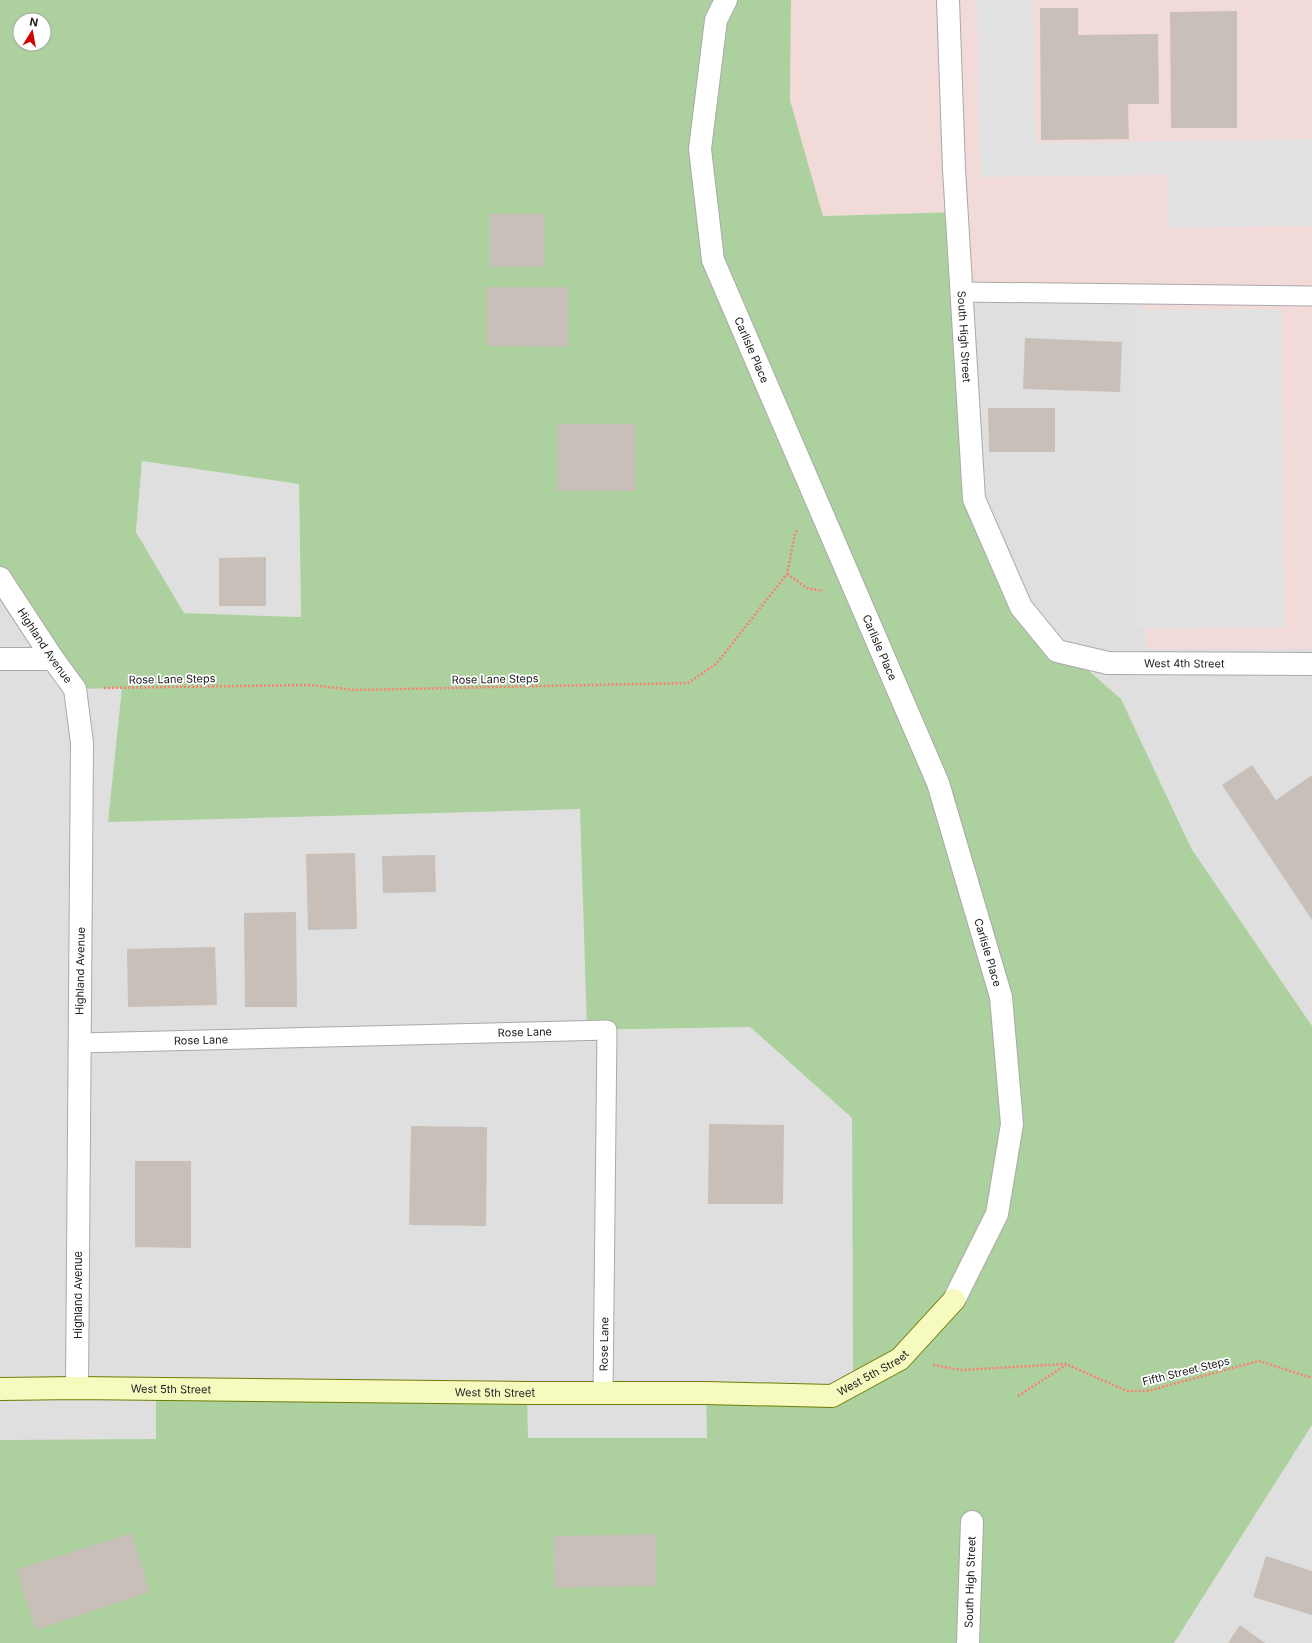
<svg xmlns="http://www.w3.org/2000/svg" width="1312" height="1643" viewBox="0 0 1312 1643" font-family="Inter,sans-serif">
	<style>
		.residential { fill: #e0dfdf }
		.commercial { fill: #f2dad9 }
		.forest { fill: #add19e; fill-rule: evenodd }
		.parking { fill: #e2e2e2 }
		.building { fill: #c7bfb8 }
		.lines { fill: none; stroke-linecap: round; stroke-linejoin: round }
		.lane-casing { stroke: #a9a9a9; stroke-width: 21 }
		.street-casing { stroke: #a9a9a9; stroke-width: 24 }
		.secondary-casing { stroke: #707d05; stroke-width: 24 }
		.path { stroke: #fa8072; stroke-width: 2.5; stroke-dasharray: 2 2; stroke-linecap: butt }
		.lane { stroke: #fff; stroke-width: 19 }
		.street { stroke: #fff; stroke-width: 22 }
		.secondary { stroke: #f7fabf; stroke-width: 22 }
		.labels { text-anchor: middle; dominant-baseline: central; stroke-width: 3.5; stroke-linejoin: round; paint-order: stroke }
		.street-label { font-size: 11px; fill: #222; stroke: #fff }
	</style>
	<rect width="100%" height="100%" fill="#f2efe9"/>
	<path class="residential" d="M 962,292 L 1143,295 L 1146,649 L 1312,649 L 1312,1026 L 1057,651 L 974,499 Z
		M 142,461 L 299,484 L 301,617 L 184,613 L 136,532 Z
		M 0,578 L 310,685 L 576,685 L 607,1030 L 750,1027 L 852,1118 L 853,1385 L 712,1643 L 156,1390 L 157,1643 L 0,1643 Z
		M 1312,1425 L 1312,1643 L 1174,1643 Z"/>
	<path class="commercial" d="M 791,0 L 1312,0 L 1312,649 L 1146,649 L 1143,295 L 962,292 L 957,212 L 823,216 L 790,100 Z"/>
	<path class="forest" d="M 0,0 L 791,0 L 790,100 L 823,216 L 957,212 L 974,499 L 1035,624 L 1121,699 L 1191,848 L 1312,1026 L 1312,1425 L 1174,1643 L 0,1643 L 0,1440 L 156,1439 L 156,1389 L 527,1393 L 528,1438 L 707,1438 L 706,1393 L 853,1385 L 852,1118 L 750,1027 L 587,1030 L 580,809 L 108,822 L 122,688 L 75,689 L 0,578 ZM 20,20 L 44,20 L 44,44 L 20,44 ZM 142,461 L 299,484 L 301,617 L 184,613 L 136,532 Z"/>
	<path class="parking" d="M 977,0 L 1033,0 L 1036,143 L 1312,139 L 1312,226 L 1169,228 L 1168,175 L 980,177 Z
		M 1282,309 L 1284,627 L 1137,629 L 1135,310 Z"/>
	<path class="building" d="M 1040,8 L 1078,8 L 1078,35 L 1158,34 L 1159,104 L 1128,104 L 1129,139 L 1041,140 Z
		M 1237,11 L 1237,128 L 1171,128 L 1170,12 Z
		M 489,214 L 544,214 L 544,267 L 489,267 Z
		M 487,287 L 568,287 L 568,347 L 487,346 Z
		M 1025,338 L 1122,342 L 1120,392 L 1023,389 Z
		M 988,408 L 1055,408 L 1055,452 L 989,452 Z
		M 557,424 L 635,424 L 636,491 L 557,491 Z
		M 266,557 L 266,606 L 219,606 L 219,558 Z
		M 1252,765 L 1276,800 L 1312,775 L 1312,920 L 1222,785 Z
		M 355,853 L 357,929 L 308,930 L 306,854 Z
		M 435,855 L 436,892 L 383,893 L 382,856 Z
		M 296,912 L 297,1007 L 245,1007 L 244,913 Z
		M 215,947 L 217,1005 L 128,1007 L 127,949 Z
		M 709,1124 L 784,1125 L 783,1204 L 708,1204 Z
		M 411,1126 L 487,1127 L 486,1226 L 409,1225 Z
		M 135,1161 L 191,1161 L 191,1248 L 135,1247 Z
		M 131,1533 L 150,1592 L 36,1630 L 16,1570 Z
		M 656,1534 L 656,1586 L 554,1588 L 553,1536 Z
		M 1266,1556 L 1312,1571 L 1312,1615 L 1253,1597 Z
		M 1240,1625 L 1265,1643 L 1228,1643 Z"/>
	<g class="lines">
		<defs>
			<g id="lane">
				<path d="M 962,292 L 1312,296"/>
				<path id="s1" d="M 80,1043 L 607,1030 L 603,1393"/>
			</g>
			<g id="street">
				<path id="s2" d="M 726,0 L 716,20 L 700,149 L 713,260 L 938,783 L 1001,997 L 1012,1124 L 997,1214 L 954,1300"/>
				<path id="s3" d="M 948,0 L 954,169 L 974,499 L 1021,607 L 1057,651 L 1108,663 L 1312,664"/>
				<path id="s4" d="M 0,578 L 53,659 L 75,689 L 82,743 L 77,1388"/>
				<path d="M 0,659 L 53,659"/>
				<path id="s5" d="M 968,1643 L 972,1522"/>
			</g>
			<g id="secondary">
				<path id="s6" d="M 0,1389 L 77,1388 L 527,1393 L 706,1393 L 832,1396 L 900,1359 L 954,1300"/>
			</g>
		</defs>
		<use href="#lane" class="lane-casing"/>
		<use href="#street" class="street-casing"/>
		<use href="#secondary" class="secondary-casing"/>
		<path class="path" d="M 787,574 L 807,588 L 823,591
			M 104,688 L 310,685 L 355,690 L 688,683 L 716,664 L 787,574 L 795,534 L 797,530
			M 933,1365 L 961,1370 L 1066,1364 L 1127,1391 L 1147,1391 L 1259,1361 L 1312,1378
			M 1018,1396 L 1066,1365"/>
		<use href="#lane" class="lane"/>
		<use href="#street" class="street"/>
		<use href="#secondary" class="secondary"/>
	</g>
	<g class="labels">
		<g class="street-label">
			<text stroke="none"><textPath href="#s3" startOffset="337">South High Street</textPath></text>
			<text stroke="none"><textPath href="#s2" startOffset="362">Carlisle Place</textPath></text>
			<text stroke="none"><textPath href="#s4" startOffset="81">Highland Avenue</textPath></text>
			<text stroke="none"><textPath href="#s2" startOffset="686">Carlisle Place</textPath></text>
			<text stroke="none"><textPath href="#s3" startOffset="803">West 4th Street</textPath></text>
			<text transform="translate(172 679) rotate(-1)">Rose Lane Steps</text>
			<text transform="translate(495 679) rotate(-1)">Rose Lane Steps</text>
			<text stroke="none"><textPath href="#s2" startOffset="1010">Carlisle Place</textPath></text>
			<text transform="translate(80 971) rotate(-89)">Highland Avenue</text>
			<text stroke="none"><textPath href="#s1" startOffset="445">Rose Lane</textPath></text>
			<text stroke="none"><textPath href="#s1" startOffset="121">Rose Lane</textPath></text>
			<text transform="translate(78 1295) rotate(-90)">Highland Avenue</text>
			<text transform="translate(604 1344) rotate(-89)">Rose Lane</text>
			<text transform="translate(1186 1371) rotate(-14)">Fifth Street Steps</text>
			<text stroke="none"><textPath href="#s6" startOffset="879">West 5th Street</textPath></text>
			<text stroke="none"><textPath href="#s6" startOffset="171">West 5th Street</textPath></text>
			<text stroke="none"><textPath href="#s6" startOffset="495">West 5th Street</textPath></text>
			<text stroke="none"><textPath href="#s5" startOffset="61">South High Street</textPath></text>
		</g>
	</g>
	<g transform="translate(32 32) rotate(11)"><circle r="19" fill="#ffffff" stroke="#a7a7a7"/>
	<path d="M0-3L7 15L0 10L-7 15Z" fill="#d40000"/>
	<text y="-6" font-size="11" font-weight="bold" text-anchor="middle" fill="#222222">N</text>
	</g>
</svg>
